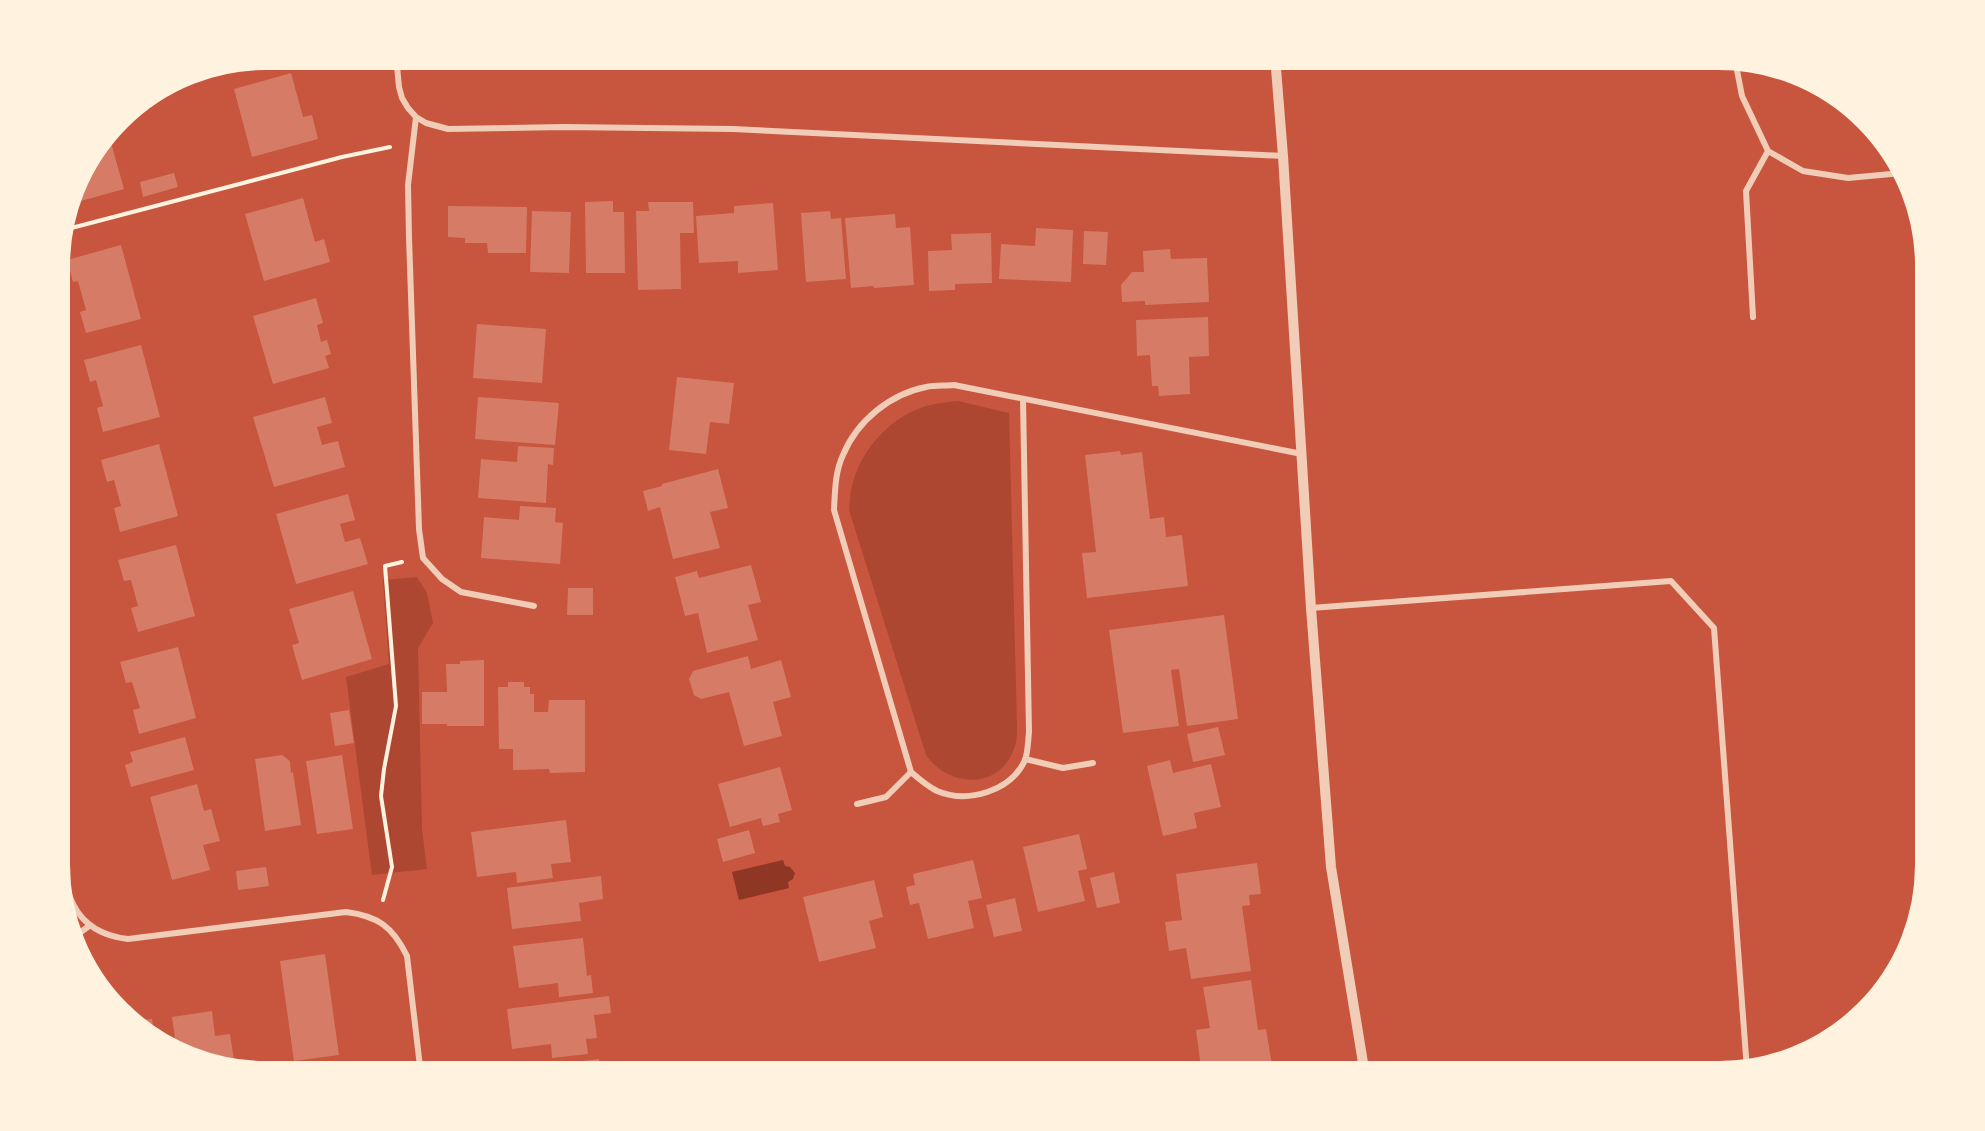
<svg xmlns="http://www.w3.org/2000/svg" width="1985" height="1131" viewBox="0 0 1985 1131" font-family="Inter,sans-serif">
	<style>
		.green { fill: #ae4732 }
		.water { fill: #8f3625 }
		.building { fill: #d67c66 }
		.lines { fill: none; stroke-linecap: round; stroke-linejoin: round }
		.path { stroke: #fff3e0; stroke-width: 4 }
		.minor { stroke: #f1ccb7; stroke-width: 6 }
		.tertiary { stroke: #f1ccb7; stroke-width: 10 }
		.rim { fill: none; stroke: #fff3e0; stroke-width: 8 }
	</style>
	<rect width="100%" height="100%" fill="#c8553d"/>
	<path class="green" d="M 958,401 L 1009,413 L 1017,726 C 1017,734 1017,742 1014,749 C 999,790 949,788 926,755 L 849,510 C 850,501 850,491 853,482 C 863,446 894,414 930,405 C 939,403 949,402 958,401 Z
		M 417,577 L 427,593 L 433,623 L 418,648 L 422,829 L 427,869 L 372,875 L 346,677 L 389,664 L 383,580 Z"/>
	<path class="water" d="M 783,860 L 785,866 L 790,867 L 795,873 L 793,879 L 788,882 L 789,888 L 739,900 L 732,872 Z"/>
	<path class="building" d="M 743,56 L 768,56 L 768,59 L 743,59 Z
		M 821,56 L 848,56 L 848,60 L 820,60 Z
		M 922,56 L 960,56 L 959,68 L 922,67 Z
		M 977,56 L 1016,56 L 1015,68 L 977,67 Z
		M 1047,56 L 1067,56 L 1068,67 L 1047,67 Z
		M 1069,56 L 1085,56 L 1086,65 L 1069,66 Z
		M 1127,56 L 1191,56 L 1190,66 L 1155,63 L 1155,70 L 1136,69 L 1136,62 L 1126,62 Z
		M 291,73 L 303,117 L 312,115 L 318,139 L 252,157 L 234,89 Z
		M 108,132 L 124,189 L 70,204 L 69,200 L 77,172 Z
		M 174,173 L 178,187 L 143,197 L 140,182 Z
		M 303,198 L 315,242 L 324,239 L 330,262 L 264,281 L 245,214 Z
		M 613,201 L 613,212 L 624,212 L 625,273 L 586,273 L 585,202 Z
		M 648,202 L 693,202 L 694,233 L 680,233 L 681,289 L 638,290 L 636,211 L 649,211 Z
		M 773,203 L 778,270 L 738,273 L 738,261 L 699,263 L 696,216 L 734,213 L 734,206 Z
		M 448,206 L 527,207 L 526,253 L 488,253 L 487,243 L 465,243 L 465,238 L 448,237 Z
		M 532,211 L 571,212 L 569,273 L 530,272 Z
		M 830,211 L 831,219 L 841,218 L 846,279 L 806,282 L 801,213 Z
		M 895,214 L 896,228 L 910,227 L 914,285 L 874,288 L 873,286 L 851,288 L 845,218 Z
		M 1036,228 L 1073,230 L 1071,282 L 999,279 L 1001,244 L 1035,246 Z
		M 1084,231 L 1108,232 L 1106,265 L 1083,264 Z
		M 991,233 L 992,283 L 955,284 L 955,290 L 929,291 L 928,251 L 952,250 L 951,234 Z
		M 121,245 L 141,319 L 86,333 L 80,312 L 86,310 L 78,281 L 73,282 L 67,260 Z
		M 1170,249 L 1171,259 L 1207,258 L 1209,302 L 1145,305 L 1145,301 L 1122,302 L 1121,285 L 1132,272 L 1144,272 L 1143,251 Z
		M 316,298 L 323,323 L 317,325 L 321,342 L 327,340 L 331,354 L 325,356 L 329,368 L 273,384 L 253,316 Z
		M 1208,317 L 1209,356 L 1189,357 L 1190,394 L 1159,396 L 1158,386 L 1152,386 L 1150,355 L 1137,356 L 1136,320 Z
		M 477,324 L 546,329 L 542,383 L 473,378 Z
		M 141,345 L 160,417 L 103,432 L 97,408 L 103,406 L 96,380 L 90,382 L 84,360 Z
		M 677,377 L 734,383 L 729,424 L 710,422 L 706,454 L 669,450 Z
		M 325,397 L 332,423 L 317,427 L 322,445 L 338,441 L 345,467 L 274,487 L 253,417 Z
		M 478,397 L 559,403 L 555,445 L 475,439 Z
		M 159,444 L 178,516 L 120,532 L 114,508 L 121,506 L 114,480 L 107,482 L 101,460 Z
		M 518,446 L 554,448 L 553,465 L 548,464 L 546,503 L 478,498 L 481,459 L 517,462 Z
		M 1120,451 L 1121,455 L 1142,452 L 1150,519 L 1164,517 L 1166,537 L 1182,535 L 1188,586 L 1087,598 L 1082,553 L 1096,552 L 1085,455 Z
		M 718,469 L 728,508 L 710,512 L 720,548 L 673,559 L 660,507 L 648,511 L 643,491 L 662,486 L 662,484 Z
		M 348,494 L 355,520 L 340,524 L 345,542 L 360,538 L 368,564 L 296,584 L 276,514 Z
		M 520,506 L 556,508 L 555,522 L 563,523 L 560,564 L 481,558 L 484,517 L 519,520 Z
		M 176,545 L 195,616 L 138,632 L 131,608 L 138,606 L 131,580 L 124,581 L 118,560 Z
		M 751,565 L 761,602 L 748,605 L 758,640 L 707,653 L 698,613 L 685,616 L 675,577 L 697,571 L 699,578 Z
		M 568,588 L 593,588 L 593,615 L 567,615 Z
		M 353,591 L 372,659 L 302,680 L 292,645 L 299,643 L 289,609 Z
		M 1224,615 L 1238,719 L 1187,726 L 1179,669 L 1171,670 L 1179,726 L 1123,733 L 1109,630 Z
		M 178,647 L 196,718 L 139,734 L 133,710 L 140,708 L 132,682 L 126,683 L 120,662 Z
		M 748,656 L 751,669 L 781,660 L 791,697 L 773,702 L 782,736 L 744,746 L 729,692 L 701,699 L 694,695 L 689,679 L 693,671 Z
		M 484,660 L 484,726 L 447,726 L 447,724 L 422,724 L 422,692 L 447,692 L 446,664 L 460,664 L 460,661 Z
		M 508,682 L 524,682 L 524,687 L 530,687 L 530,694 L 534,694 L 534,712 L 548,712 L 549,700 L 585,700 L 585,772 L 550,773 L 549,769 L 513,770 L 513,749 L 499,749 L 498,687 L 508,687 Z
		M 349,710 L 354,743 L 335,746 L 330,713 Z
		M 1218,727 L 1225,755 L 1193,762 L 1187,734 Z
		M 185,737 L 194,770 L 131,787 L 125,765 L 133,762 L 130,752 Z
		M 282,755 L 290,761 L 291,773 L 293,772 L 301,825 L 265,831 L 255,759 Z
		M 342,755 L 353,829 L 317,834 L 306,761 Z
		M 1170,760 L 1173,773 L 1211,764 L 1221,807 L 1194,813 L 1197,828 L 1163,836 L 1147,766 Z
		M 780,767 L 792,810 L 778,814 L 780,822 L 763,826 L 761,818 L 730,827 L 718,784 Z
		M 197,784 L 204,811 L 211,809 L 220,841 L 203,845 L 210,870 L 172,880 L 150,797 Z
		M 566,820 L 571,862 L 551,864 L 553,878 L 517,883 L 516,872 L 477,877 L 471,832 Z
		M 749,830 L 755,853 L 723,862 L 717,839 Z
		M 1079,834 L 1087,869 L 1078,871 L 1085,901 L 1038,912 L 1023,847 Z
		M 973,860 L 982,898 L 968,901 L 974,928 L 928,939 L 919,903 L 910,905 L 906,887 L 915,885 L 913,874 Z
		M 1257,863 L 1261,894 L 1249,895 L 1250,905 L 1242,906 L 1251,971 L 1191,979 L 1186,948 L 1169,951 L 1165,922 L 1182,920 L 1176,874 Z
		M 266,867 L 269,886 L 238,890 L 236,871 Z
		M 1114,872 L 1120,903 L 1097,908 L 1090,878 Z
		M 601,876 L 603,899 L 579,903 L 581,921 L 512,929 L 507,888 Z
		M 874,880 L 883,917 L 869,921 L 876,948 L 819,962 L 803,897 Z
		M 1015,898 L 1022,931 L 994,937 L 986,905 Z
		M 583,938 L 587,976 L 591,975 L 593,993 L 559,997 L 558,983 L 519,988 L 513,946 Z
		M 325,954 L 339,1055 L 294,1061 L 280,961 Z
		M 1251,980 L 1258,1030 L 1266,1029 L 1272,1065 L 1267,1066 L 1269,1075 L 1225,1075 L 1224,1072 L 1202,1075 L 1196,1030 L 1210,1028 L 1203,987 Z
		M 609,996 L 611,1013 L 594,1015 L 597,1038 L 586,1039 L 588,1054 L 552,1058 L 551,1044 L 512,1049 L 507,1009 Z
		M 212,1011 L 215,1036 L 230,1034 L 235,1067 L 177,1052 L 172,1017 Z
		M 152,1019 L 155,1042 L 133,1021 Z
		M 599,1059 L 601,1075 L 525,1075 L 524,1068 Z
		M 326,1069 L 327,1075 L 292,1075 L 291,1074 Z"/>
	<g class="lines">
		<path class="path" d="M 60,231 L 342,157 L 390,147
			M 383,900 L 392,867 L 381,796 L 384,769 L 396,706 L 385,566 L 402,562"/>
		<path class="minor" d="M 396,56 L 399,87 L 402,98 L 408,108 L 416,117 L 426,123 L 448,129 L 563,127 L 733,129 L 1283,156
			M 1735,60 L 1742,96 L 1768,151 L 1803,171 L 1848,178 L 1902,173
			M 416,117 L 408,185 L 409,237 L 419,529 L 423,558 L 442,579 L 461,592 L 534,606
			M 1753,317 L 1746,191 L 1768,151
			M 1023,399 L 1029,732 C 1028,741 1028,752 1025,760 C 1011,791 968,804 937,791 C 927,786 919,779 911,772 L 834,510 C 835,491 835,472 843,455 C 857,421 890,394 926,387 C 935,385 945,386 954,385 L 1302,454
			M 1311,608 L 1671,581 L 1714,628 L 1747,1070
			M 1025,759 L 1063,768 L 1093,763
			M 857,804 L 886,797 L 911,772
			M 57,819 C 64,873 60,931 128,939 L 346,912 C 378,916 393,927 407,956 L 421,1075
			M 74,937 L 89,926"/>
		<path class="tertiary" d="M 1275,56 L 1283,156 L 1311,608 L 1331,867 L 1365,1075"/>
	</g>
	<path d="M0 0H1985V1131H0ZM266 66H1719A200 200 0 0 1 1919 266V865A200 200 0 0 1 1719 1065H266A200 200 0 0 1 66 865V266A200 200 0 0 1 266 66Z" fill="#fff3e0" fill-rule="evenodd"/>
	<path class="rim" d="M266 66H1719A200 200 0 0 1 1919 266V865A200 200 0 0 1 1719 1065H266A200 200 0 0 1 66 865V266A200 200 0 0 1 266 66Z"/>
</svg>
